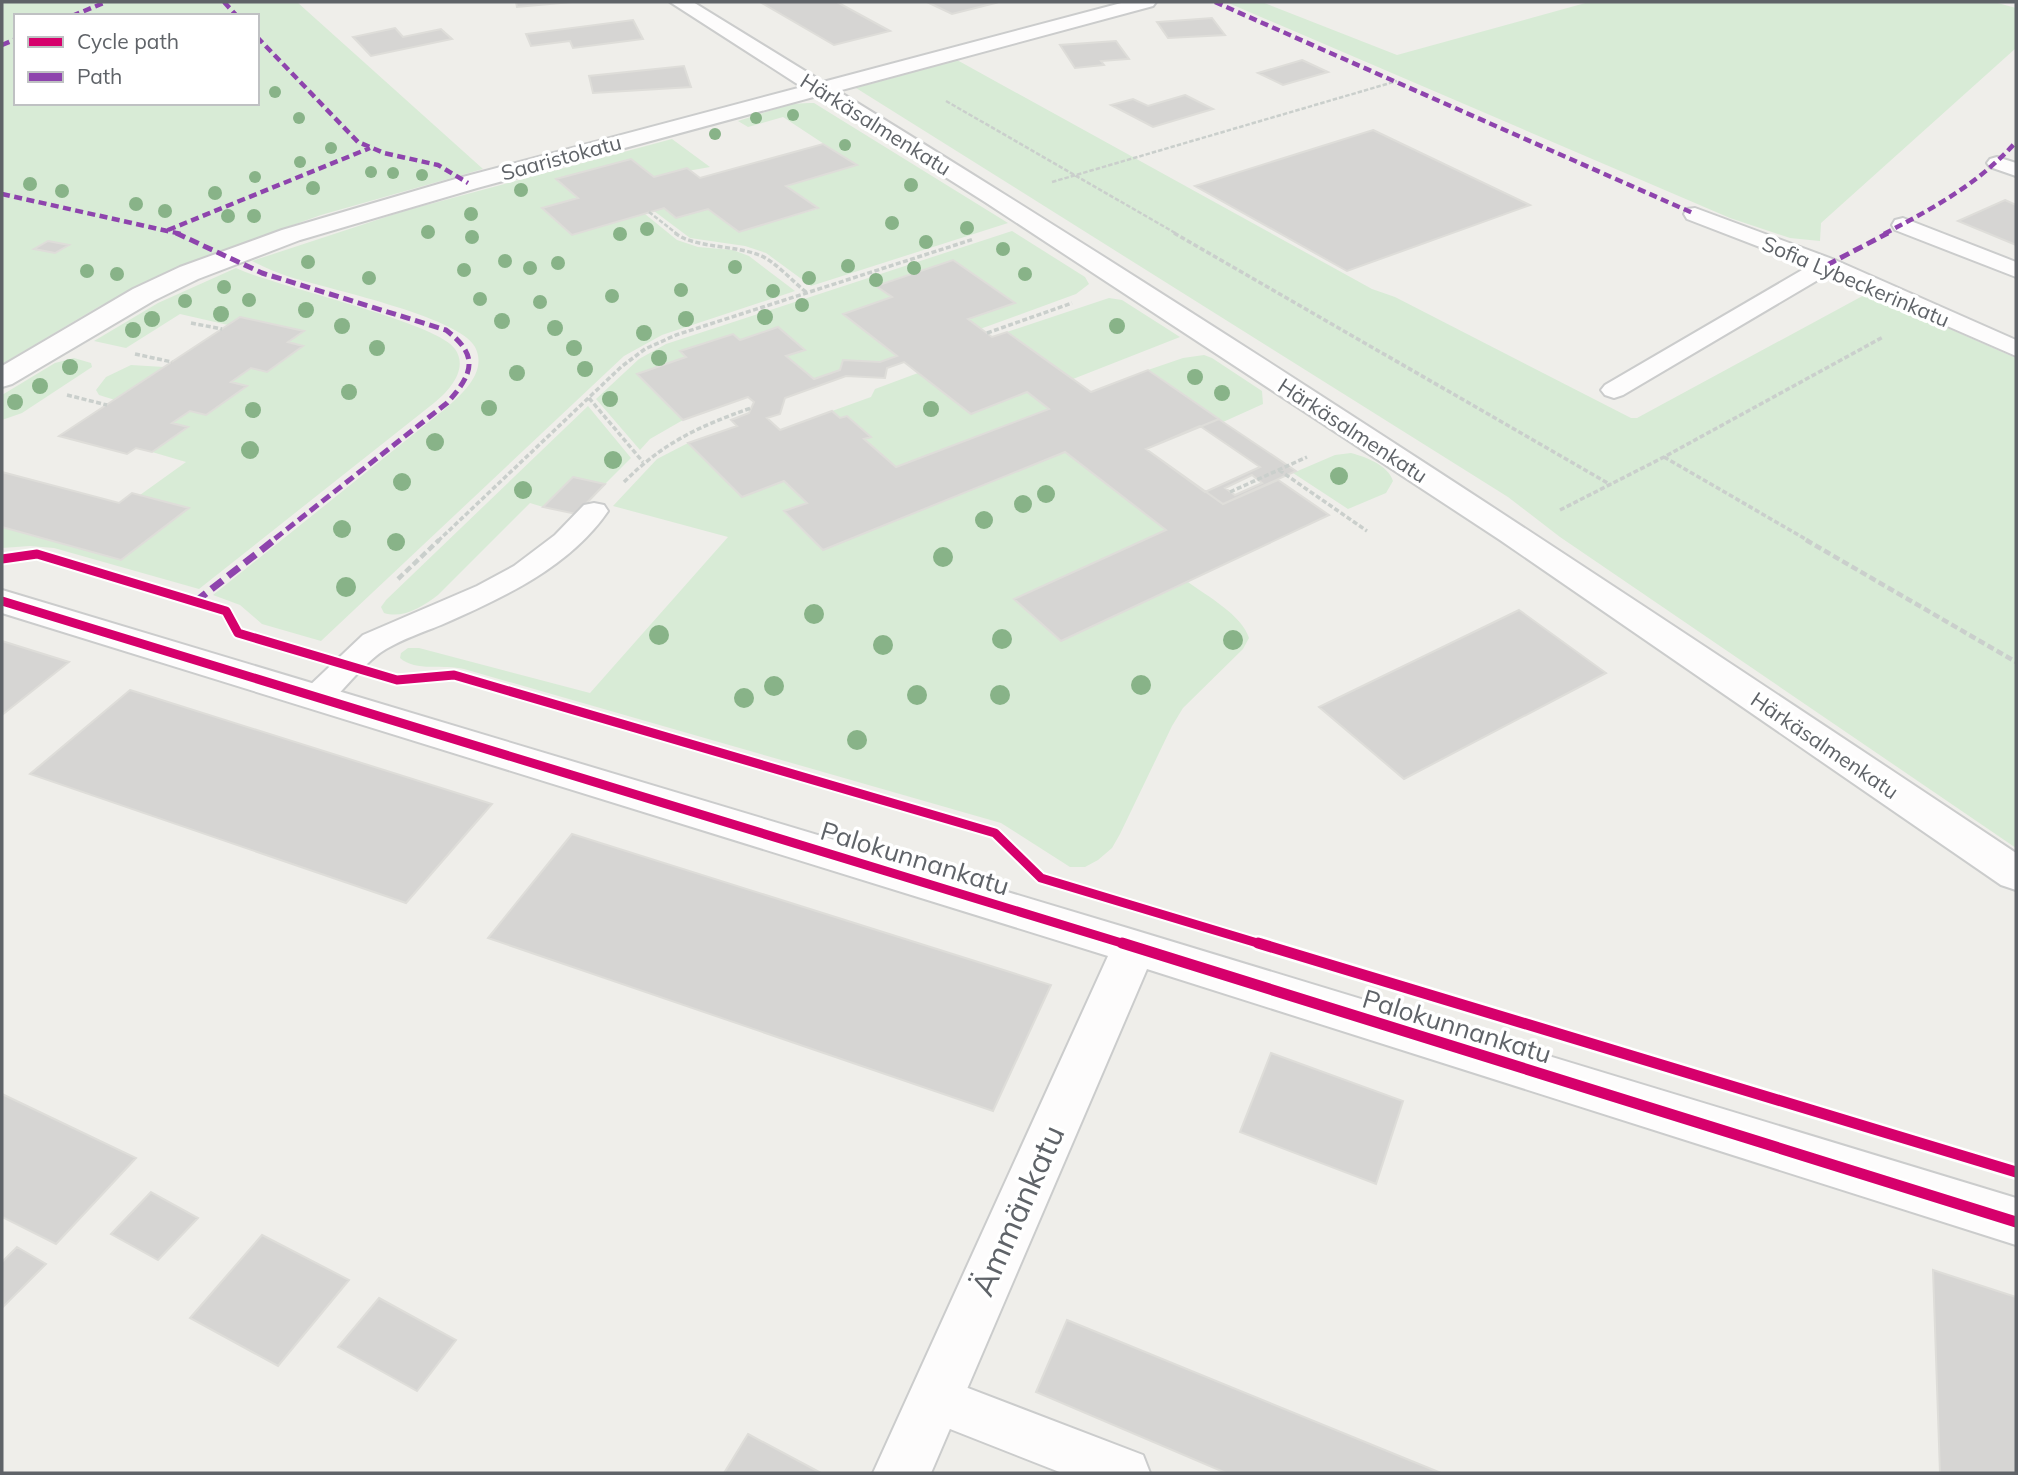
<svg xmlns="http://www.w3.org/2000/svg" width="2018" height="1475" viewBox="0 0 2018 1475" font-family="Mulish,sans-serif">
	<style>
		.green { fill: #d8ebd6; fill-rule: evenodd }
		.building { fill: #d6d5d3; stroke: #deddd9; stroke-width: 2; fill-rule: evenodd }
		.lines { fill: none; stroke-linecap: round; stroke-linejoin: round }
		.lane-casing { stroke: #cbcccc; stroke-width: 4 }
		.street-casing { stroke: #cbcccc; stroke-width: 4 }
		.path-far2 { stroke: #cacfcc; stroke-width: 2.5; stroke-dasharray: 4.5 2; stroke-linecap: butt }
		.path-far1 { stroke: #cacfcc; stroke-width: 3.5; stroke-dasharray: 5 2.5; stroke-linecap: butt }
		.path { stroke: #cacfcc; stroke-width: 4.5; stroke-dasharray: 7 3.5; stroke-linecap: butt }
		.lane { fill: #fdfcfc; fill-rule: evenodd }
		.street { fill: #fdfcfc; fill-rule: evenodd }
		.quiet-far2 { stroke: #8e44ad; stroke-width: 4.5; stroke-dasharray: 8 4.5; stroke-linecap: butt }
		.quiet-far1 { stroke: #8e44ad; stroke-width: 5; stroke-dasharray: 10 5; stroke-linecap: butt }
		.quiet { stroke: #8e44ad; stroke-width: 7; stroke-dasharray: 14 7; stroke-linecap: butt }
		.cycleway-far1-casing { stroke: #fff; stroke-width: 13 }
		.cycleway-casing { stroke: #fff; stroke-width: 16 }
		.cycleway-far1 { stroke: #d6006c; stroke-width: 9 }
		.cycleway { stroke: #d6006c; stroke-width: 11 }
		.tree { fill: #88b388 }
		.labels { text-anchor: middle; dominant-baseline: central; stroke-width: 7; stroke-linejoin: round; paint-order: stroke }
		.far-street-label { font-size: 21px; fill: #5f6368; stroke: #fff }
		.street-label { font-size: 26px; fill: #5f6368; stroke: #fff }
		.near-street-label { font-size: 32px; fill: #5f6368; stroke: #fff }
	</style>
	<rect width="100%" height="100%" fill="#efeeea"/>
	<path class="green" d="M 2,2 L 297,2 L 483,169 L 321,215 L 196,260 L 100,306 L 2,364 ZM 16,16 L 257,16 L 257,103 L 16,103 Z
		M 1226,2 L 1262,2 L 1397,55 L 1589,2 L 1994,2 L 2016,8 L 2016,48 L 1821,223 L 1820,241 L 1790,238 L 1730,218 Z
		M 957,60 L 1372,289 L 1395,297 L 1631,418 L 1637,418 L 1868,293 L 2016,358 L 2016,848 L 1560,537 L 1508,497 L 856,88 Z
		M 809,103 L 814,103 L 1008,223 L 811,286 L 766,253 L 745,246 L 690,238 L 654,211 L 664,208 L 676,218 L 708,209 L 739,232 L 817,209 L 786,186 L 856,165 L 783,117 L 748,127 L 738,121 L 791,104 Z
		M 672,139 L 710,167 L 654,177 L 631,159 L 557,179 L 578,198 L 572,235 L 645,214 L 677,240 L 698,247 L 733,250 L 749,256 L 795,291 L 662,335 L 624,356 L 321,641 L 262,624 L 240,605 L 213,595 L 445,409 C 462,394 488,372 475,347 C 459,316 323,288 287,276 C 275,272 264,267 252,261 L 404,211 Z
		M 1012,231 L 1085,277 L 1089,284 L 1076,294 L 980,329 L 968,319 L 1014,302 L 953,260 L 877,285 L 892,297 L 843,314 L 897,356 L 880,362 L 843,360 L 840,370 L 814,379 L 786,356 L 804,349 L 778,327 L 740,340 L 733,334 L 681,351 L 686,357 L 637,374 L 683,420 L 650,439 L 640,450 L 596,399 L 639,359 L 666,344 Z
		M 236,268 C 276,287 437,322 455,349 C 469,369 449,391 434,403 L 199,589 L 54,548 L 30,546 L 2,548 L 2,527 L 121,560 L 188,509 L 140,495 L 186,462 L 152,452 L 187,428 L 172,423 L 190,411 L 246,386 L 231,382 L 303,331 L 241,317 L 228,325 L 180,314 L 126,348 L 94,341 L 158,303 Z
		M 1109,298 L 1122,300 L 1180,337 L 1073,379 L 1007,332 Z
		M 1204,355 L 1212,358 L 1262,391 L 1263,404 L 1223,422 L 1148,370 L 1183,358 Z
		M 74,358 L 91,363 L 92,367 L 22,413 L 2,420 L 2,395 L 55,363 Z
		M 131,365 L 164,367 L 115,400 L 99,395 L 96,390 L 106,377 Z
		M 918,373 L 971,414 L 1027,392 L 1049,409 L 896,467 L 864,439 L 870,436 L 847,416 L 840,418 L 832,411 L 871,397 L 875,389 Z
		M 588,406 L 631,458 L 605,484 L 574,477 L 543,507 L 530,503 L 438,595 C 422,607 403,619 384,613 L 381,607 L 386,600 Z
		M 688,443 L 742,497 L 784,481 L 807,503 L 784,512 L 823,550 L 1065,452 L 1166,530 L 1014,599 L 1061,641 L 1188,582 C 1207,596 1242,615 1249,638 L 1243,649 L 1183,708 L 1172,726 L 1120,834 L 1112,848 L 1098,860 L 1085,867 L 1070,867 L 1001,823 L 464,669 C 444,664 416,672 400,658 L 401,653 L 408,648 L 419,648 L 590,693 L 728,537 L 613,506 L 657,459 Z
		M 1351,453 C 1366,457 1388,465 1393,481 L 1386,493 L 1348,509 L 1293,473 L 1335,455 Z"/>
	<path class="building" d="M 516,2 L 572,2 L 517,7 Z
		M 760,2 L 837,2 L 890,31 L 834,45 Z
		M 927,2 L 992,2 L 995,3 L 952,14 Z
		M 1212,18 L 1225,35 L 1168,38 L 1157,22 Z
		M 633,20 L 643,39 L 573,48 L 570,41 L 531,46 L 526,34 Z
		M 395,28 L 403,37 L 441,29 L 452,39 L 371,56 L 353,37 Z
		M 1116,41 L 1129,59 L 1101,61 L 1104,65 L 1075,68 L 1060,45 Z
		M 1302,60 L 1328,72 L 1283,85 L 1258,73 Z
		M 684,66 L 691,87 L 593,93 L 589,76 Z
		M 1185,95 L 1213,109 L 1153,127 L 1111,105 L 1133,99 L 1148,106 Z
		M 1373,130 L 1530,205 L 1347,271 L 1195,186 Z
		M 823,144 L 857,165 L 786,186 L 818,208 L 739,232 L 708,209 L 676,218 L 664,208 L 572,235 L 542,208 L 578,198 L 556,179 L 631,159 L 654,177 L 687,168 L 700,178 Z
		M 2005,200 L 2016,205 L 2016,245 L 1958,221 Z
		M 48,241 L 69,245 L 55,253 L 34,249 Z
		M 953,260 L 1015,303 L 968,319 L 992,337 L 1007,332 L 1091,392 L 1148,370 L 1219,419 L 1146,449 L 1223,504 L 1278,480 L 1329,515 L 1061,641 L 1014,599 L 1166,530 L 1065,452 L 823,550 L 784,511 L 807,503 L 784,481 L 742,497 L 688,443 L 737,426 L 731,420 L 749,413 L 754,402 L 748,397 L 683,420 L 637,374 L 686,357 L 680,351 L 733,334 L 740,340 L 778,327 L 805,350 L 786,356 L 814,379 L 840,370 L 843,360 L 880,362 L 897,356 L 843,314 L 892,297 L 876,286 ZM 904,362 L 971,414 L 1027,392 L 1049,409 L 896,467 L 864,439 L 871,437 L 847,416 L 840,418 L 832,411 L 780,430 L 767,418 L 780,414 L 785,398 L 846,376 L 885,378 L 887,368 Z
		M 240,317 L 304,331 L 288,342 L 303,346 L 267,372 L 251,368 L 231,382 L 247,386 L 206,415 L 190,411 L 172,423 L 188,427 L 152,452 L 136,448 L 127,454 L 59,436 Z
		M 1219,419 L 1223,422 L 1296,471 L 1223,504 L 1146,449 ZM 1252,475 L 1262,483 L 1235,495 L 1225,488 Z
		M 1200,426 L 1260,467 L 1205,492 L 1146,449 Z
		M 2,472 L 119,503 L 132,493 L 189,508 L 121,560 L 2,527 Z
		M 573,477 L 605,484 L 576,514 L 543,507 Z
		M 1519,610 L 1606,673 L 1404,779 L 1319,707 Z
		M 2,641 L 69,662 L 2,715 Z
		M 130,690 L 492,804 L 406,903 L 30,774 Z
		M 572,834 L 1051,985 L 993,1111 L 488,938 Z
		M 1271,1053 L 1403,1101 L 1376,1184 L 1240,1132 Z
		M 2,1094 L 136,1158 L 56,1244 L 2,1217 Z
		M 151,1192 L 198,1218 L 158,1260 L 111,1234 Z
		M 262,1235 L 349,1280 L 278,1366 L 190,1318 Z
		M 17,1247 L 46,1264 L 3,1307 L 2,1262 Z
		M 1933,1270 L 2016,1297 L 2016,1473 L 1940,1473 Z
		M 379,1298 L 456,1340 L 417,1391 L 338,1347 Z
		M 1067,1320 L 1441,1473 L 1226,1473 L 1036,1392 Z
		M 748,1434 L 821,1473 L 724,1473 Z"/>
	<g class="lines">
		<defs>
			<path id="lane" d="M 1997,157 L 2016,163 L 2016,176 L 1990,167 L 1987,163 L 1990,159 Z
				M 1695,208 L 1835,260 L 2016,340 L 2016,356 L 1828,274 L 1623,395 L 1614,398 L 1605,395 L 1601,390 L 1605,385 L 1809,266 L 1687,219 L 1684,214 L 1687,209 Z
				M 1903,218 L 2016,262 L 2016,277 L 1895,230 L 1892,225 L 1895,220 Z
				M 594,503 L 604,505 L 608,511 C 569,568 502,598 441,625 C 423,632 403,639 386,649 C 367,660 345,688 328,705 L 317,708 L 306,705 L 301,697 L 306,689 L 363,635 L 477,586 L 514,566 L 555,535 L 584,505 Z
				M 934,1375 L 1143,1455 L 1150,1473 L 1062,1473 L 917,1416 L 910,1399 L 917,1382 Z"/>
			<path id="street" d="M 670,2 L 693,2 L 823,82 L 1125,2 L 1156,2 L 1153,6 L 838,91 C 1237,336 1627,594 2016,853 L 2016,890 L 2001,885 L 1500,540 L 985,202 L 817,96 L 477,188 L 300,240 L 198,279 L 153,301 L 12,384 L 2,387 L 2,366 L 133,289 L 180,267 L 282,230 L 459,178 L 802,87 Z
				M 2,590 L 1134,930 L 2016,1198 L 2016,1245 L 1147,969 L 931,1473 L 873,1473 L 1108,956 L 2,613 Z"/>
		</defs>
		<use href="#lane" class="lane-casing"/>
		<use href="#street" class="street-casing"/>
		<path class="path-far2" d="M 946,101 L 1177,234
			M 1052,182 L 1397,81
			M 649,212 L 677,234"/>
		<path class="path-far1" d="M 675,233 C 694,248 734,245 759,255 C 775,261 792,281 806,292
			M 1174,233 L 1611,485
			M 191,323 L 222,329
			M 987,333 L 1072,303
			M 135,354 L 172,362
			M 67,395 L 107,405
			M 589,398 L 643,462
			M 1664,457 L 1809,541
			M 1279,470 L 1367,531
			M 624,482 C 663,443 699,426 751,408
			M 1230,492 L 1307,457
			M 1560,510 L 1664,457 L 1883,337
			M 438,541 L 621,367 L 645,349 L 676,335 L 974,239"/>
		<path class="path" d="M 1806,540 L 2016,662
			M 398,579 L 439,540"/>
		<use href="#lane" class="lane"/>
		<use href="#street" class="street"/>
		<path class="quiet-far2" d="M 224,2 L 237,16
			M 1215,2 L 1695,214
			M 72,16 L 106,2
			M 257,37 L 358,142 L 384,153 L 438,165 L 468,183
			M 2,45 L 16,39
			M 2,194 L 181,234
			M 168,230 L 370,148
			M 1884,234 C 1935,207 1977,185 2016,142"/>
		<path class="quiet-far1" d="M 176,233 L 262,273 L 446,330 C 480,356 473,374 447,403 L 272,541
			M 1827,265 L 1888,233"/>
		<path class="quiet" d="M 195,602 L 274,540"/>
		<defs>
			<path id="cycleway-far1" d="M 2,559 L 37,554 L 226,611 L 238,633 L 397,680 L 454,675 L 995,833 L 1041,878 L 1264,945
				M 2,601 L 1128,945"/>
			<path id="cycleway" d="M 1122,943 L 2016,1222
				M 1258,943 L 2016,1172"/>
		</defs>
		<use href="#cycleway-far1" class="cycleway-far1-casing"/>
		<use href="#cycleway" class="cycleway-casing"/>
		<use href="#cycleway-far1" class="cycleway-far1"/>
		<use href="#cycleway" class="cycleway"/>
	</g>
	<g class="tree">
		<circle cx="275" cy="92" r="6"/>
		<circle cx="793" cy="115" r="6"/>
		<circle cx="299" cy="118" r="6"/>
		<circle cx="756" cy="118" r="6"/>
		<circle cx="715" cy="134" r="6"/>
		<circle cx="845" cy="145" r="6"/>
		<circle cx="331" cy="148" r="6"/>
		<circle cx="300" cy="162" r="6"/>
		<circle cx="371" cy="172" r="6"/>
		<circle cx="393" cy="173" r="6"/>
		<circle cx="422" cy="175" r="6"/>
		<circle cx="255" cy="177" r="6"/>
		<circle cx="30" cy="184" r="7"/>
		<circle cx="911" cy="185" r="7"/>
		<circle cx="313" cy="188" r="7"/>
		<circle cx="521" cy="190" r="7"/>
		<circle cx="62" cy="191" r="7"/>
		<circle cx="215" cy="193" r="7"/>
		<circle cx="136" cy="204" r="7"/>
		<circle cx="165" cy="211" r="7"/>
		<circle cx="471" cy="214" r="7"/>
		<circle cx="228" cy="216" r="7"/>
		<circle cx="254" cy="216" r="7"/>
		<circle cx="892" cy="223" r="7"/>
		<circle cx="967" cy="228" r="7"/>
		<circle cx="647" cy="229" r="7"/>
		<circle cx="428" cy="232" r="7"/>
		<circle cx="620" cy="234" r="7"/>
		<circle cx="472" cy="237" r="7"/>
		<circle cx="926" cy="242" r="7"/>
		<circle cx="1003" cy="249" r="7"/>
		<circle cx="505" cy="261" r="7"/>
		<circle cx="308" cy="262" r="7"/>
		<circle cx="558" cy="263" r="7"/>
		<circle cx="848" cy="266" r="7"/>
		<circle cx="735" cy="267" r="7"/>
		<circle cx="530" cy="268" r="7"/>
		<circle cx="914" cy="268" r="7"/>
		<circle cx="464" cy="270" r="7"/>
		<circle cx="87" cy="271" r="7"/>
		<circle cx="117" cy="274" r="7"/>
		<circle cx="1025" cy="274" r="7"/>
		<circle cx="369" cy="278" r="7"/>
		<circle cx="809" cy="278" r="7"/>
		<circle cx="876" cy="280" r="7"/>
		<circle cx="224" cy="287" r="7"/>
		<circle cx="681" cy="290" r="7"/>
		<circle cx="773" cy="291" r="7"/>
		<circle cx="612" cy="296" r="7"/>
		<circle cx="480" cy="299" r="7"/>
		<circle cx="249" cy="300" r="7"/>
		<circle cx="185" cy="301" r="7"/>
		<circle cx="540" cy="302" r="7"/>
		<circle cx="802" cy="305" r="7"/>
		<circle cx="306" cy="310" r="8"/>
		<circle cx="221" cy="314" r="8"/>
		<circle cx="765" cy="317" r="8"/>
		<circle cx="152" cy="319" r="8"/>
		<circle cx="686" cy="319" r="8"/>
		<circle cx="502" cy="321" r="8"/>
		<circle cx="342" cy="326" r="8"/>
		<circle cx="1117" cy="326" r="8"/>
		<circle cx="555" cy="328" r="8"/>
		<circle cx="133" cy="330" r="8"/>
		<circle cx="644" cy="333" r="8"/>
		<circle cx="377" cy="348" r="8"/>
		<circle cx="574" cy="348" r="8"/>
		<circle cx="659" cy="358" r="8"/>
		<circle cx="70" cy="367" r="8"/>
		<circle cx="585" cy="369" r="8"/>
		<circle cx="517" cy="373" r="8"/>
		<circle cx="1195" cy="377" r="8"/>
		<circle cx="40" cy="386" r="8"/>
		<circle cx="349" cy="392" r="8"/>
		<circle cx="1222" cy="393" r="8"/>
		<circle cx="610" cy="399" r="8"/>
		<circle cx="15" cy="402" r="8"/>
		<circle cx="489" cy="408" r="8"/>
		<circle cx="931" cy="409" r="8"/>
		<circle cx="253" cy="410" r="8"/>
		<circle cx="435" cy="442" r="9"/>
		<circle cx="250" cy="450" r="9"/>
		<circle cx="613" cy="460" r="9"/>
		<circle cx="1339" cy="476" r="9"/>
		<circle cx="402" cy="482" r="9"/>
		<circle cx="523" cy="490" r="9"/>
		<circle cx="1046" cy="494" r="9"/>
		<circle cx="1023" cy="504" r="9"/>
		<circle cx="984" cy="520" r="9"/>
		<circle cx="342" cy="529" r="9"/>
		<circle cx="396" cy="542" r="9"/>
		<circle cx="943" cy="557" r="10"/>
		<circle cx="346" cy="587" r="10"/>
		<circle cx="814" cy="614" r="10"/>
		<circle cx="659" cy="635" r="10"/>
		<circle cx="1002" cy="639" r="10"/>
		<circle cx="1233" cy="640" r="10"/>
		<circle cx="883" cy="645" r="10"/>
		<circle cx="1141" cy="685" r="10"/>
		<circle cx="774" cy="686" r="10"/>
		<circle cx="917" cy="695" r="10"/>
		<circle cx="1000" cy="695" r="10"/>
		<circle cx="744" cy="698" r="10"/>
		<circle cx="857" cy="740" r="10"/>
	</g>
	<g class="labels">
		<g class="far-street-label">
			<text transform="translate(876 124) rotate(32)">Härkäsalmenkatu</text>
			<text transform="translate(561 157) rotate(-15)">Saaristokatu</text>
			<text transform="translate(1856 281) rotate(23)">Sofia Lybeckerinkatu</text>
			<text transform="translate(1353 430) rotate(33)">Härkäsalmenkatu</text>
			<text transform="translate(1825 745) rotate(34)">Härkäsalmenkatu</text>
		</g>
		<g class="street-label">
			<text transform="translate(915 858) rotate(17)">Palokunnankatu</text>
			<text transform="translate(1457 1026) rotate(17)">Palokunnankatu</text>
		</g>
		<g class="near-street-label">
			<text transform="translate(1017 1210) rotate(-66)">Ämmänkatu</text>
		</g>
	</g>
	<rect width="2018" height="1475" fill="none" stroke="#5f6368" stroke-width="7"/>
	<rect x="14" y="14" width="245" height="91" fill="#ffffff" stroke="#bfc1c3" stroke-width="2"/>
	<rect x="28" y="37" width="35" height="10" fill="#d6006c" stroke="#bfc1c3" stroke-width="2"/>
	<text x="77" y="49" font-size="21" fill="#5f6368">Cycle path</text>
	<rect x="28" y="72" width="35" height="10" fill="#8e44ad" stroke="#bfc1c3" stroke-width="2"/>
	<text x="77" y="84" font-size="21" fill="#5f6368">Path</text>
</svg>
